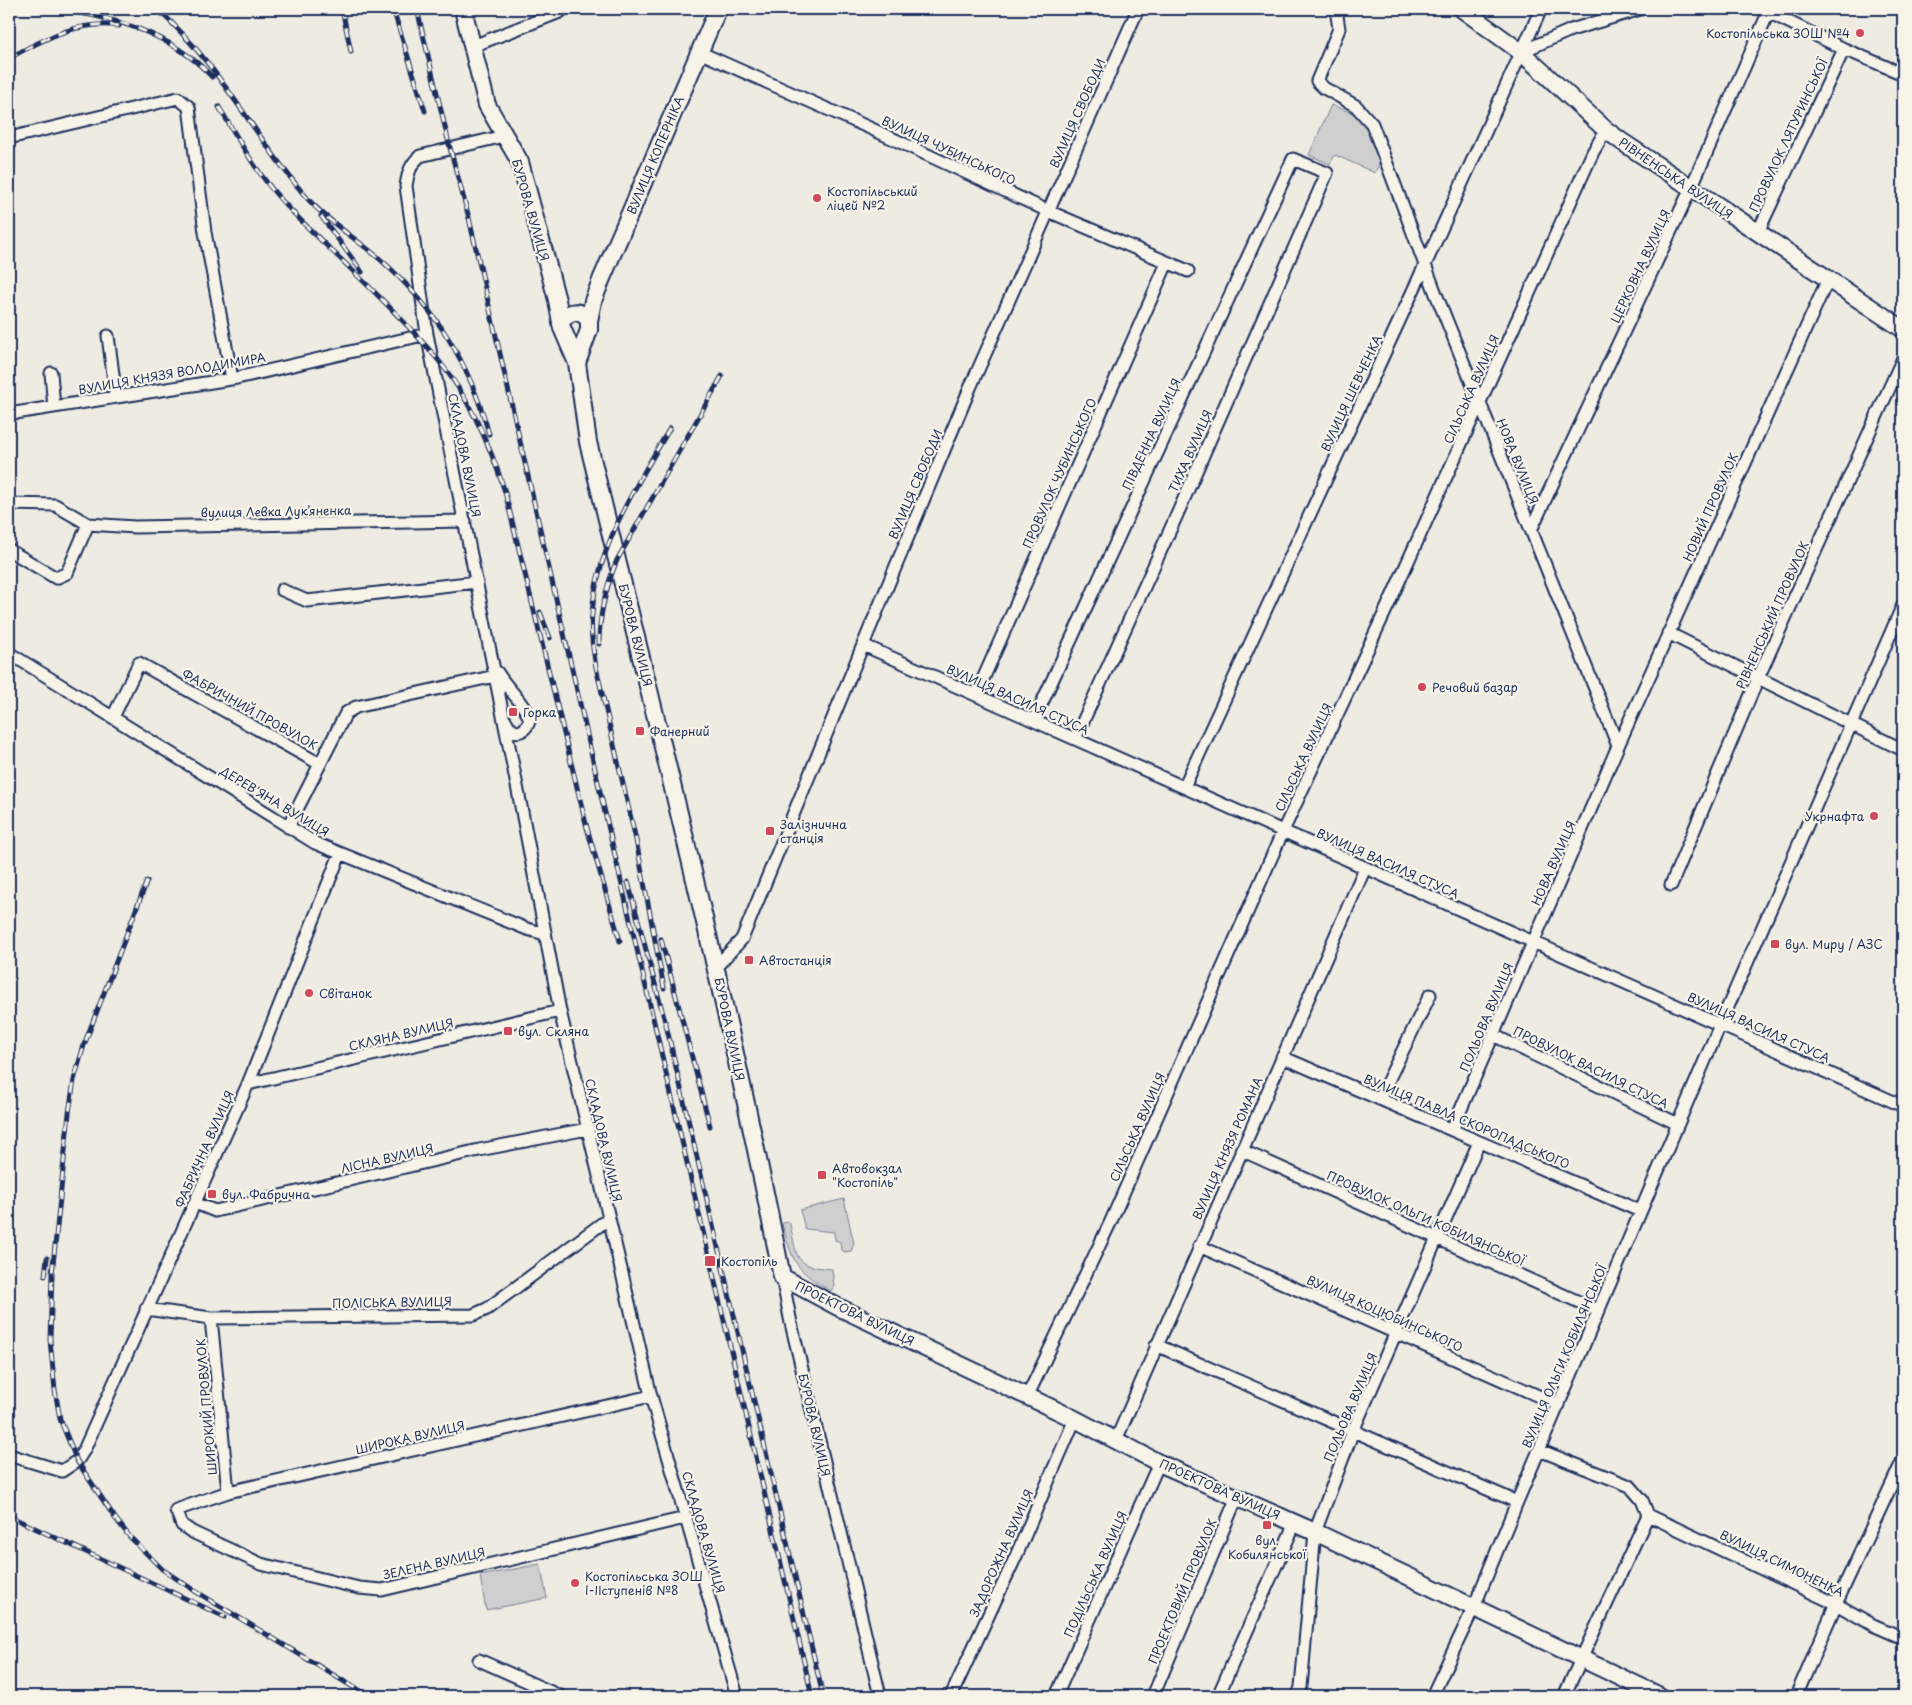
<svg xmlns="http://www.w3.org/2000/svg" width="1912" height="1705" viewBox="0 0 1912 1705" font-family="'Playpen Sans',sans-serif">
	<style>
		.green { fill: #cfcfcf; stroke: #757f96 }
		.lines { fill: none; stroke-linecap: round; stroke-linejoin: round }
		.street-casing { stroke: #1b2f5e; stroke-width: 15 }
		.secondary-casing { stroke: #1b2f5e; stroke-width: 20 }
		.street { stroke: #f7f3e8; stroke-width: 11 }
		.secondary { stroke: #f7f3e8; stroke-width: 16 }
		.rail-casing { stroke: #1b2f5e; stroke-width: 5 }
		.rail { stroke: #f7f3e8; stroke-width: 3; stroke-dasharray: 9; stroke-linecap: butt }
		.poi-dot { fill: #d1495b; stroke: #f7f3e8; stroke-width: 2 }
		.labels { text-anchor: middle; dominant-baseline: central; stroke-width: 4.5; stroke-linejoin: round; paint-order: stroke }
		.poi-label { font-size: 12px; fill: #1b2f5e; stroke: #f7f3e8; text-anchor: start }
		.street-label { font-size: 12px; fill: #1b2f5e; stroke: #f7f3e8 }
	</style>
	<rect width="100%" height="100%" fill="#eeebe2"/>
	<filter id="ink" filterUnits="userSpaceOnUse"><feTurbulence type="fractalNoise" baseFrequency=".02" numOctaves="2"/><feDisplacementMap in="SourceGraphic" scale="10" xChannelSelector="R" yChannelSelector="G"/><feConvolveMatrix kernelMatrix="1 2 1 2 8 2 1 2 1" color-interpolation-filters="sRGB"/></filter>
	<g filter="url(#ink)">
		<path class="green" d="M 1331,105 L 1360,116 L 1369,128 L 1381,160 L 1375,173 L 1335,155 L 1330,164 L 1309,155 Z
			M 844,1199 L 854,1244 L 851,1251 L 844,1252 L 841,1249 L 840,1242 L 835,1240 L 834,1232 L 805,1229 L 800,1210 Z
			M 787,1221 L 790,1224 C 798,1259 793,1266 832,1269 L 834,1286 L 831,1291 C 794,1269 794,1264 782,1224 Z
			M 540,1564 L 547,1598 L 486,1610 L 480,1576 Z"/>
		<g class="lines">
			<defs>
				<path id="street" d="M 1336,9 L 1339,29 L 1317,81 L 1324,88 L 1356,106 L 1372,124 L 1436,294 L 1618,746 L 1452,1130
					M 1762,9 L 1844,49 L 1903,74
					M 473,46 L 560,12 L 562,9
					M 699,52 L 872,129 L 1048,211 L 1188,271
					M 1521,52 L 1571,30 L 1640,9
					M 504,136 L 420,156 C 410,165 408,173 406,186 L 427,334 L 519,796 L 560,1011 L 651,1396 L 737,1696
					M 9,138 L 178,98 L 189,107 L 205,232 L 232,379
					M 1758,232 L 1844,49
					M 108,336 L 116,397
					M 51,373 L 54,407
					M 9,414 L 237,378 L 427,334
					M 9,504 L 55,505 L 88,524 L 135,527 L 465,521
					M 1531,530 L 1691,188 L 1769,11
					M 9,550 L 56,578 L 67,573 L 88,524
					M 282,590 L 307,601 L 477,582
					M 1668,633 L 1903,750
					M 863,645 L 1903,1106
					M 9,653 L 315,843 L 527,929 L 545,934
					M 497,672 C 507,689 523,701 530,719 C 525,734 513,737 506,721
					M 976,695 L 1167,263
					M 113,717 L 139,663 L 320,764
					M 1034,720 L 1293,159 L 1327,173 L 1176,517 L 1075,739
					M 1618,746 L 1828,279
					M 1184,787 L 1425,265 L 1541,9
					M 288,827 L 346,713 L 356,707 L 495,676
					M 1671,885 L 1758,678 L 1903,358
					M 716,967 L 742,939 L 863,645 L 970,388 L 1138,9
					M 1493,1035 L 1678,1124
					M 1282,1057 L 1640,1211
					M 248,1084 L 560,1011
					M 1379,1099 L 1430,995
					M 1241,1150 L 1599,1311
					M 195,1203 L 215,1211 L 479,1150 L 587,1129
					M 1199,1246 L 1559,1405
					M 782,1277 L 791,1323 L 880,1696
					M 146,1309 L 211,1318 L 473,1315 L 487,1309 L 608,1219
					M 211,1318 L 228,1492
					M 1156,1345 L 1517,1502
					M 651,1396 L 228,1492 L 176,1510 L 182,1525 L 192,1532 L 261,1564 L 359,1588 L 382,1590 L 685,1518
					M 1027,1397 L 1111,1221 L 1283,831 L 1391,599 L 1593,152 L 1606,130
					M 1116,1440 L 1365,868
					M 1539,1450 L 1630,1486 L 1642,1500 L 1648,1515 L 1836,1604 L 1873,1625 L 1903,1638
					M 9,1455 L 62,1471 L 77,1461 L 84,1450 L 248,1084 L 340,854
					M 479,1660 L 560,1696
					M 951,1696 L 1016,1556 L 1075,1419
					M 1056,1696 L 1159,1463
					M 1153,1696 L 1237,1497
					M 1218,1696 L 1295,1523
					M 1298,1696 L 1301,1687 L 1315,1532 L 1353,1431 L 1479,1142
					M 1432,1696 L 1474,1607 L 1517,1502 L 1720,1025 L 1903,605
					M 1564,1696 L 1648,1515
					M 1796,1696 L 1836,1604 L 1903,1460"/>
				<path id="secondary" d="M 463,9 L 487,105 L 520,162 L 557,300 L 562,328 L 577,363 L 588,442 C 656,720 727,996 782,1277 L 836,1306 L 1075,1419 L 1159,1463 L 1315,1532 L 1660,1696
					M 1462,9 L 1521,52 L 1606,130 L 1621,141 L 1903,329
					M 561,324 C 566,310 581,308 589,321
					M 577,363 L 589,330 L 589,321 L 593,301 L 602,278 L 718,9"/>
			</defs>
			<use href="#street" class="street-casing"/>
			<use href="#secondary" class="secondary-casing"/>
			<use href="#street" class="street"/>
			<use href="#secondary" class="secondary"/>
			<defs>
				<path id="rail" d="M 50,9 C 107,14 172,33 212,77
					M 157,9 C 220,64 254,137 308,199 C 327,221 358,240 381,260 C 437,310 469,362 489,434
					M 342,9 L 351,52
					M 393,9 L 425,111
					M 417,9 L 450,148 L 469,218 L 602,800 L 812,1696
					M 9,58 C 43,40 79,19 119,26
					M 219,107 C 239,140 258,176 285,204 C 307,228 332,250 355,273 C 384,301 413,330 439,361 C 470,399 490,445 505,492 L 587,828 L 620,941
					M 321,216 L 362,272
					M 540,612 L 550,638
					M 599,644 C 599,614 606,587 617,560 L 722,376
					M 147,881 L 84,1045 L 74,1080 L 69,1113 L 52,1274 L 50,1340 L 55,1390 L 60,1419 L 77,1461 L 115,1518 L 130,1537 L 162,1569 L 195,1591 L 368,1696
					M 628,882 L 667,1029 L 823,1696
					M 661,939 L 710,1126
					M 664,988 L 636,840 L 596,667 C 593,650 590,632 592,614 C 597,547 636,485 670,428
					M 45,1276 L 47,1258
					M 9,1516 L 225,1617"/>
			</defs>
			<use href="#rail" class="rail-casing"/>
			<use href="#rail" class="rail"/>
		</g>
	</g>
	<g class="poi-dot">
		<circle cx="1860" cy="33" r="5"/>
		<circle cx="817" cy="198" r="5"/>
		<circle cx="1422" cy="687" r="5"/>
		<rect x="508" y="707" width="10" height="10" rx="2.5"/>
		<rect x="635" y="726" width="10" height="10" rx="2.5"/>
		<circle cx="1874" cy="816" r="5"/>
		<rect x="765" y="826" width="10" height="10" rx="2.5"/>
		<rect x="1770" y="939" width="10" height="10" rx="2.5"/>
		<rect x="744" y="955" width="10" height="10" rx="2.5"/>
		<circle cx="309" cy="993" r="5"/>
		<rect x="503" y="1026" width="10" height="10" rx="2.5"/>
		<rect x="817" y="1170" width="10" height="10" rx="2.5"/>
		<rect x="207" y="1189" width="10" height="10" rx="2.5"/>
		<rect x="704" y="1255" width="12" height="12" rx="2.5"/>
		<rect x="1262" y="1520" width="10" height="10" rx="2.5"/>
		<circle cx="575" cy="1583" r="5"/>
	</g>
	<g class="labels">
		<g class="poi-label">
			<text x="1850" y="33" text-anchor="end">Костопільська ЗОШ №4</text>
			<text x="827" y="191">Костопільський<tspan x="827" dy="14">ліцей №2</tspan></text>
			<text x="1432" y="687">Речовий базар</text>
			<text x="523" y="712">Горка</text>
			<text x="650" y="731">Фанерний</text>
			<text x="1864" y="816" text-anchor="end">Укрнафта</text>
			<text x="780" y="824">Залізнична<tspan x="780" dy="14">станція</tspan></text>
			<text x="1785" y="944">вул. Миру / АЗС</text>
			<text x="759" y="960">Автостанція</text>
			<text x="319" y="993">Світанок</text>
			<text x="518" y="1031">вул. Скляна</text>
			<text x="832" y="1168">Автовокзал<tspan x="832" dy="14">"Костопіль"</tspan></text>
			<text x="222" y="1194">вул. Фабрична</text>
			<text x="721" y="1261">Костопіль</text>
			<text x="1267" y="1540" text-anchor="middle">вул.<tspan x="1267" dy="14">Кобилянської</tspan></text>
			<text x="585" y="1576">Костопільська ЗОШ<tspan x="585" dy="14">І-ІІступенів №8</tspan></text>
		</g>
		<g class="street-label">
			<text transform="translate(1077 113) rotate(-66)">ВУЛИЦЯ СВОБОДИ</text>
			<text transform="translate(1788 135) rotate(-65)">ПРОВУЛОК ЛЯТУРИНСЬКОЇ</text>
			<text transform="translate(949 150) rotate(25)">ВУЛИЦЯ ЧУБИНСЬКОГО</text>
			<text transform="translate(655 155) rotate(-67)">ВУЛИЦЯ КОПЕРНІКА</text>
			<text transform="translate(1676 178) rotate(34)">РІВНЕНСЬКА ВУЛИЦЯ</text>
			<text transform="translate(531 210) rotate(74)">БУРОВА ВУЛИЦЯ</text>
			<text transform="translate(1640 266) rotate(-65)">ЦЕРКОВНА ВУЛИЦЯ</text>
			<text transform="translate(172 373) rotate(-10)">ВУЛИЦЯ КНЯЗЯ ВОЛОДИМИРА</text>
			<text transform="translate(1471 389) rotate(-66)">СІЛЬСЬКА ВУЛИЦЯ</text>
			<text transform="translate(1351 393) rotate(-65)">ВУЛИЦЯ ШЕВЧЕНКА</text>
			<text transform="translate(1151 434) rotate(-65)">ПІВДЕННА ВУЛИЦЯ</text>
			<text transform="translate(1190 451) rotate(-66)">ТИХА ВУЛИЦЯ</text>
			<text transform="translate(465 455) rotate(79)">СКЛАДОВА ВУЛИЦЯ</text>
			<text transform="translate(1518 461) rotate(68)">НОВА ВУЛИЦЯ</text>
			<text transform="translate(1059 473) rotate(-66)">ПРОВУЛОК ЧУБИНСЬКОГО</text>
			<text transform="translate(915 484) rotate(-67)">ВУЛИЦЯ СВОБОДИ</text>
			<text transform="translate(1710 507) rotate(-66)">НОВИЙ ПРОВУЛОК</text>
			<text transform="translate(276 511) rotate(-1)">вулиця Левка Лукʼяненка</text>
			<text transform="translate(1772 615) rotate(-66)">РІВНЕНСЬКИЙ ПРОВУЛОК</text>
			<text transform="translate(636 635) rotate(76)">БУРОВА ВУЛИЦЯ</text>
			<text transform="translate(1018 699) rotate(24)">ВУЛИЦЯ ВАСИЛЯ СТУСА</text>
			<text transform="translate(250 709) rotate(29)">ФАБРИЧНИЙ ПРОВУЛОК</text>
			<text transform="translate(1303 757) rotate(-65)">СІЛЬСЬКА ВУЛИЦЯ</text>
			<text transform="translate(275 801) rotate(31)">ДЕРЕВ'ЯНА ВУЛИЦЯ</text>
			<text transform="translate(1388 863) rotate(24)">ВУЛИЦЯ ВАСИЛЯ СТУСА</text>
			<text transform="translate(1553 863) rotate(-66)">НОВА ВУЛИЦЯ</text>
			<text transform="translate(1486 1017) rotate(-67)">ПОЛЬОВА ВУЛИЦЯ</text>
			<text transform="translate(1759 1027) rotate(24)">ВУЛИЦЯ ВАСИЛЯ СТУСА</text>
			<text transform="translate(730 1029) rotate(78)">БУРОВА ВУЛИЦЯ</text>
			<text transform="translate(401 1034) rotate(-13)">СКЛЯНА ВУЛИЦЯ</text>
			<text transform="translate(1591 1067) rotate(26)">ПРОВУЛОК ВАСИЛЯ СТУСА</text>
			<text transform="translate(1467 1121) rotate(23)">ВУЛИЦЯ ПАВЛА СКОРОПАДСЬКОГО</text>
			<text transform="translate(1137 1127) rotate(-66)">СІЛЬСЬКА ВУЛИЦЯ</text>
			<text transform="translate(604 1140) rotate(77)">СКЛАДОВА ВУЛИЦЯ</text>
			<text transform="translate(1227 1148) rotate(-66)">ВУЛИЦЯ КНЯЗЯ РОМАНА</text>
			<text transform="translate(204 1149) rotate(-66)">ФАБРИЧНА ВУЛИЦЯ</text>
			<text transform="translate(387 1158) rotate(-13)">ЛІСНА ВУЛИЦЯ</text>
			<text transform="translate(1426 1218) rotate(24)">ПРОВУЛОК ОЛЬГИ КОБИЛЯНСЬКОЇ</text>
			<text transform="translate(392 1302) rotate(-1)">ПОЛІСЬКА ВУЛИЦЯ</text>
			<text transform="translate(855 1313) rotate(26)">ПРОЕКТОВА ВУЛИЦЯ</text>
			<text transform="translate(1385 1313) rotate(24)">ВУЛИЦЯ КОЦЮБИНСЬКОГО</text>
			<text transform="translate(1564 1356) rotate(-67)">ВУЛИЦЯ ОЛЬГИ КОБИЛЯНСЬКОЇ</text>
			<text transform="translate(206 1407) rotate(-95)">ШИРОКИЙ ПРОВУЛОК</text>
			<text transform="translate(1350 1407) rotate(-67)">ПОЛЬОВА ВУЛИЦЯ</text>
			<text transform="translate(815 1425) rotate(77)">БУРОВА ВУЛИЦЯ</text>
			<text transform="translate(410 1437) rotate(-13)">ШИРОКА ВУЛИЦЯ</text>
			<text transform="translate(1220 1489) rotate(24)">ПРОЕКТОВА ВУЛИЦЯ</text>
			<text transform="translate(704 1532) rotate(74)">СКЛАДОВА ВУЛИЦЯ</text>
			<text transform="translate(1001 1553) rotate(-66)">ЗАДОРОЖНА ВУЛИЦЯ</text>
			<text transform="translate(434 1563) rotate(-13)">ЗЕЛЕНА ВУЛИЦЯ</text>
			<text transform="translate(1782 1563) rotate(26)">ВУЛИЦЯ СИМОНЕНКА</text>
			<text transform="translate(1095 1574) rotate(-66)">ПОДІЛЬСЬКА ВУЛИЦЯ</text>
			<text transform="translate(1182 1591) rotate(-67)">ПРОЕКТОВИЙ ПРОВУЛОК</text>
		</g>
	</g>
	<rect width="1912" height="1705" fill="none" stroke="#f7f3e8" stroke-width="30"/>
	<rect x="15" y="15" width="1882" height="1675" fill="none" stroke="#1b2f5e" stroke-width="2" filter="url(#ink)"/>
</svg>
